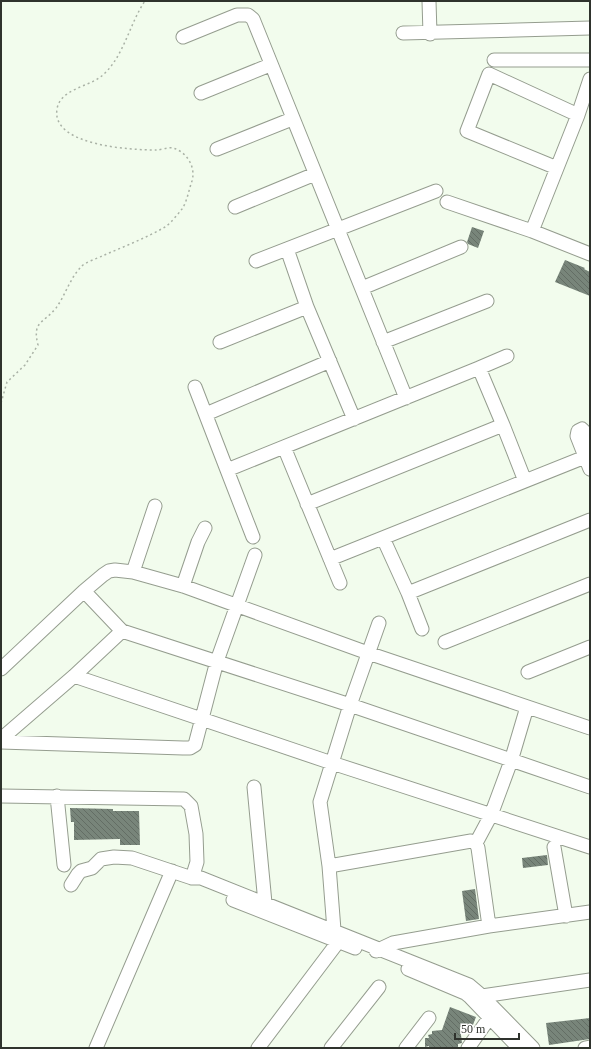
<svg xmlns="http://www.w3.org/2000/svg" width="591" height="1049" viewBox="0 0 591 1049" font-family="Georgia,serif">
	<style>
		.building { fill: url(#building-back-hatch) }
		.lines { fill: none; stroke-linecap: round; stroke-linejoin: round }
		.minor-casing { stroke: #959d8f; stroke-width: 15 }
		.path { stroke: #aab2a6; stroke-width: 1.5; stroke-dasharray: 2 3; stroke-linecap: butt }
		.minor { stroke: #fff; stroke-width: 13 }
	</style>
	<defs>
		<pattern id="building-back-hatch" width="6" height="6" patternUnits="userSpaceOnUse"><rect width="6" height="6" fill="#78857a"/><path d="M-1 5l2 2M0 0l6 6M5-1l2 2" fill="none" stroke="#636d64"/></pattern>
	</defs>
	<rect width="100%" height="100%" fill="#f2fced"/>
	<path class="building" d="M 472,227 L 484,231 L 478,248 L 468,244 L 467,242 Z
		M 565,260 L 585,268 L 584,269 L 590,272 L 590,296 L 555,282 Z
		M 70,808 L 113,809 L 113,811 L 139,811 L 140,845 L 120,845 L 120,839 L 74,840 L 74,822 L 71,822 Z
		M 547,855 L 548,865 L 523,868 L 522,858 Z
		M 475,889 L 479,919 L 466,921 L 462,891 Z
		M 450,1007 L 476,1017 L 471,1030 L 470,1031 L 460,1027 L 462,1043 L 458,1044 L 458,1047 L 455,1048 L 429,1048 L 429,1046 L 425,1047 L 425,1038 L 429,1038 L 428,1035 L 432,1034 L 432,1031 L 442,1030 Z
		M 590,1018 L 590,1039 L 549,1045 L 546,1023 Z"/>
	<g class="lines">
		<defs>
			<path id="minor" d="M 429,1 L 430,34
				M 403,33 L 590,28
				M 183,37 L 237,15 L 248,15 L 253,19 L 406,398
				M 494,60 L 590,60
				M 201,93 L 270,65
				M 217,149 L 292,119
				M 557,168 L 467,131 L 489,74 L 578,115
				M 447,202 L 532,231 L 590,254
				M 235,207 L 315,174
				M 532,231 L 578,115 L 590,79
				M 287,249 L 307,307 L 354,419
				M 256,261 L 436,191
				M 362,288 L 461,247
				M 220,342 L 307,307
				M 383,342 L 487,301
				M 507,356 L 479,368 L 503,425 L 525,481
				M 195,387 L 227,470 L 479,368
				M 206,414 L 330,361
				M 590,442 L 586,433 L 582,429 L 578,431 L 577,436 L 590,469
				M 284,447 L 340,583
				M 227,470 L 253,537
				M 307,504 L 503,425
				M 383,538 L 408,593 L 422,629
				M 330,559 L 590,455
				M 133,572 L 155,506
				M 183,586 L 198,542 L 205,528
				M 84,591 L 122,631 L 350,705 L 590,787
				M 408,593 L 590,520
				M 445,642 L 590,584
				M 1,669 L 84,591 L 103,575 L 109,571 L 115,570 L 133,572 L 183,586 L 368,653 L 590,728
				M 528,672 L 590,647
				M 74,676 L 332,763 L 590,847
				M 1,739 L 74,676 L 122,631
				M 1,742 L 183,748 L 190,748 L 195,745 L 217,661 L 255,555
				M 254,787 L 265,903
				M 1,796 L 184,799 L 191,806 L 196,834 L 197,862 L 192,878
				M 57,796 L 64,865
				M 554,847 L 566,916
				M 329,866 L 471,841 L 476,843
				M 71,885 L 78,874 L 81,871 L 92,868 L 101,859 L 114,857 L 132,858 L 192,878 L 201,878 L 469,985 L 482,996 L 533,1048
				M 233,900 L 355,948
				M 489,926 L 478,848 L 476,843 L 491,815 L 511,761 L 527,707
				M 334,930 L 329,866 L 320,802 L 350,705 L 379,623
				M 376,951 L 393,943 L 489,926 L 590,912
				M 408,969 L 465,993 L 470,997 L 519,1048
				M 482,996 L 590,980
				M 96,1048 L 172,871
				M 258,1048 L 338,942
				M 331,1048 L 379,987
				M 406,1048 L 429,1018
				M 468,1048 L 490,1017
				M 585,1048 L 590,1047"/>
		</defs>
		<use href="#minor" class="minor-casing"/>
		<path class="path" d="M 1,403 L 7,382 L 25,365 L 38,345 C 32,321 43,324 56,308 C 65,296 70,278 81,267 C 85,262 96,259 102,256 C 123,247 146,238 165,227 C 171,223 177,215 182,209 C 187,202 189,189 192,181 C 196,167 187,152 173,148 C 168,147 161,150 156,150 C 132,150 51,146 57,109 C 60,90 86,87 99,78 C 123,61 129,24 145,1"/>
		<use href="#minor" class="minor"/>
	</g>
	<rect width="591" height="1049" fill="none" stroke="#2f332d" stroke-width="4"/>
	<path d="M455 1033v6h64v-6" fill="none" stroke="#2f332d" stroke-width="2"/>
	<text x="461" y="1033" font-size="12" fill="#2f332d" stroke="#ffffff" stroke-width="3" paint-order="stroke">50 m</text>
</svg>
